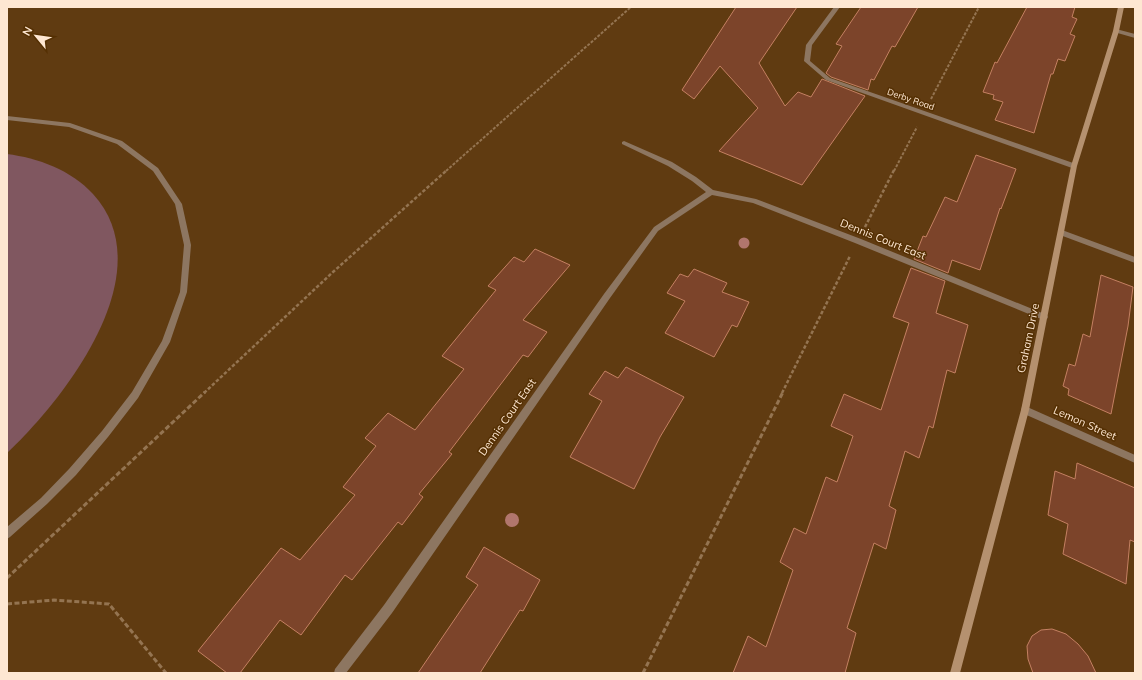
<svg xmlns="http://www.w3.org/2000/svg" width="1142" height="680" viewBox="0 0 1142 680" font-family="Mulish,sans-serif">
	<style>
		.green { fill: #805760 }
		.building { fill: #7c442a; stroke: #c48062 }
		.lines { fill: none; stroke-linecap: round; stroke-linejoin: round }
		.path-far2 { stroke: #947451; stroke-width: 2; stroke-dasharray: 3 1.5; stroke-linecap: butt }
		.path-far1 { stroke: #947451; stroke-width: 2.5; stroke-dasharray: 3.5 2; stroke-linecap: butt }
		.path { stroke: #947451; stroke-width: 3; stroke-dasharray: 5 2.5; stroke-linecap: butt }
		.lane { fill: #8d7661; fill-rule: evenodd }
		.street { fill: #8d7661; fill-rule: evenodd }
		.secondary { fill: #b5916f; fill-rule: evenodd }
		.tree { fill: #b1766d }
		.labels { text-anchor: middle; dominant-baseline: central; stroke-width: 3; stroke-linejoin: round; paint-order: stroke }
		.far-street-label { font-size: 9px; fill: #fee7d2; stroke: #553003 }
		.street-label { font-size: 11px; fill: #fee7d2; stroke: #553003 }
	</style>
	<rect width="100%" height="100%" fill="#603b11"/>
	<path class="green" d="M 7,154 C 38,158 71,170 93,194 C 164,272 65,398 7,453 Z"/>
	<path class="building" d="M 736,7 L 797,7 L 759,63 L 785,106 L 798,92 L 811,97 L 822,79 L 865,96 L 802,185 L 719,151 L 758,108 L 720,66 L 694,99 L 682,90 Z
		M 861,7 L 918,7 L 895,47 L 892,46 L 874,80 L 871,79 L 868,90 L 831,77 L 826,73 L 842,46 L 836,44 Z
		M 1027,7 L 1075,7 L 1072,17 L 1077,19 L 1070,34 L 1075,36 L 1065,61 L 1058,59 L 1053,74 L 1051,74 L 1034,133 L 995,120 L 1003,102 L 993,99 L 994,95 L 983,92 L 995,62 L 997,63 Z
		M 976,155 L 1016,169 L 1001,209 L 1000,208 L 980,270 L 952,260 L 948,273 L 914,259 L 923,236 L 926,237 L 945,197 L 957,202 Z
		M 535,249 L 570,265 L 523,320 L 547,332 L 528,357 L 523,355 L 449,452 L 452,454 L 419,494 L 423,497 L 402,525 L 398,522 L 352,580 L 345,575 L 301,635 L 280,620 L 240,673 L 227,673 L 198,651 L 281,548 L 300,560 L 355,495 L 343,487 L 376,446 L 365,438 L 388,413 L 415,430 L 464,369 L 442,356 L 496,290 L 488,286 L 514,257 L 524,262 Z
		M 911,268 L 945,281 L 936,313 L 968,325 L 955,373 L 947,370 L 933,428 L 929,426 L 919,458 L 905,451 L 889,506 L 896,510 L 886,549 L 874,543 L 847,628 L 856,633 L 845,673 L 733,673 L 748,636 L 766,647 L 793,570 L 780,562 L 794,528 L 806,534 L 826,477 L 837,482 L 853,436 L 831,426 L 844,394 L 881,410 L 909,323 L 893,317 Z
		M 694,269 L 727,283 L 722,292 L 749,302 L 737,327 L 732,325 L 714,357 L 665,333 L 685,301 L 667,293 L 680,274 L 688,277 Z
		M 1101,275 L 1133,287 L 1128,326 L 1111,414 L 1068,395 L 1069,389 L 1063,386 L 1069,364 L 1075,366 L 1083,334 L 1090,337 Z
		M 626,367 L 684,397 L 660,437 L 634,489 L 570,457 L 602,401 L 589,394 L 605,371 L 618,378 Z
		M 1077,463 L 1135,488 L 1135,542 L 1130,540 L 1126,584 L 1063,554 L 1068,524 L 1048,515 L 1055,471 L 1075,479 Z
		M 484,547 L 540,580 L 523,611 L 520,610 L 480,673 L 418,673 L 478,585 L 466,577 Z
		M 1052,629 L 1066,634 L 1078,644 L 1088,656 L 1096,673 L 1033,673 L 1028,659 L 1027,646 L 1032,636 L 1041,630 Z"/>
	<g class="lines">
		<path class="path-far2" d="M 931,99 L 979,7
			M 446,171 L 631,7
			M 894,171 L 917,127"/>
		<path class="path-far1" d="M 865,227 L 894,170
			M 204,393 L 333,272 L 447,170
			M 782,393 L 850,256"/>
		<path class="path" d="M 7,578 L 205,392
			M 7,604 L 54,600 L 109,604 L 166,673
			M 643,673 L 783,392"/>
		<path class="lane" d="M 7,116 L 70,123 L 122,141 L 158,168 L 182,204 L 191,245 L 187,292 L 170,342 L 138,398 L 108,437 L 76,475 L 47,504 L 10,537 L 7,539 L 7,527 L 41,498 L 69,469 L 102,431 L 132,392 L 162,341 L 180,292 L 184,245 L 175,204 L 153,171 L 117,144 L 69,127 L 7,120 Z"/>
		<path class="street" d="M 834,7 L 840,7 L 812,45 L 810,61 L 830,78 L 1076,164 L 1076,168 L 1072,168 L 826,80 L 804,61 L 806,45 Z
			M 1116,29 L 1135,34 L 1135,38 L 1114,32 L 1114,30 Z
			M 624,141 L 672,162 L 696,177 L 713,190 L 756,199 L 861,239 L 1047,315 L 1048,317 L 1047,319 L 1041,319 L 855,243 L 753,203 L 712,195 L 658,231 L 610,298 L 392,613 L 346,673 L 334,673 L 335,669 L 384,605 L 604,294 L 654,227 L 706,192 L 692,181 L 668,166 L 622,144 L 622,142 Z
			M 1062,230 L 1135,257 L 1135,263 L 1060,235 L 1058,233 L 1060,231 Z
			M 1025,406 L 1135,455 L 1135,463 L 1022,413 L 1021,410 L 1022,407 Z"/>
		<path class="secondary" d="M 1118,7 L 1124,7 L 1119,31 L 1077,166 L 1029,410 L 960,673 L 950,673 L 1021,410 L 1071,166 L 1113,31 Z"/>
	</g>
	<g class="tree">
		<circle cx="744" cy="243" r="5.5"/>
		<circle cx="512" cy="520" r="7"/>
	</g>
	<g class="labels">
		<g class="far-street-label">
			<text transform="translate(911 99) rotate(19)">Derby Road</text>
		</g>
		<g class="street-label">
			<text transform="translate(883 239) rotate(22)">Dennis Court East</text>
			<text transform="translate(1028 338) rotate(-78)">Graham Drive</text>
			<text transform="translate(507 417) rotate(-55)">Dennis Court East</text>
			<text transform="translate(1085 423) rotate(24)">Lemon Street</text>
		</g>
	</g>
	<rect width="1142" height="680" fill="none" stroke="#fee7d2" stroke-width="16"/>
	<g transform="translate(36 36) rotate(299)" stroke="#553003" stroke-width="3" paint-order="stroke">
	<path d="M0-3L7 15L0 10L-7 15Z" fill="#fee7d2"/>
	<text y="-6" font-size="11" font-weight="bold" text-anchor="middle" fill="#fee7d2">N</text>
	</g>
</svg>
